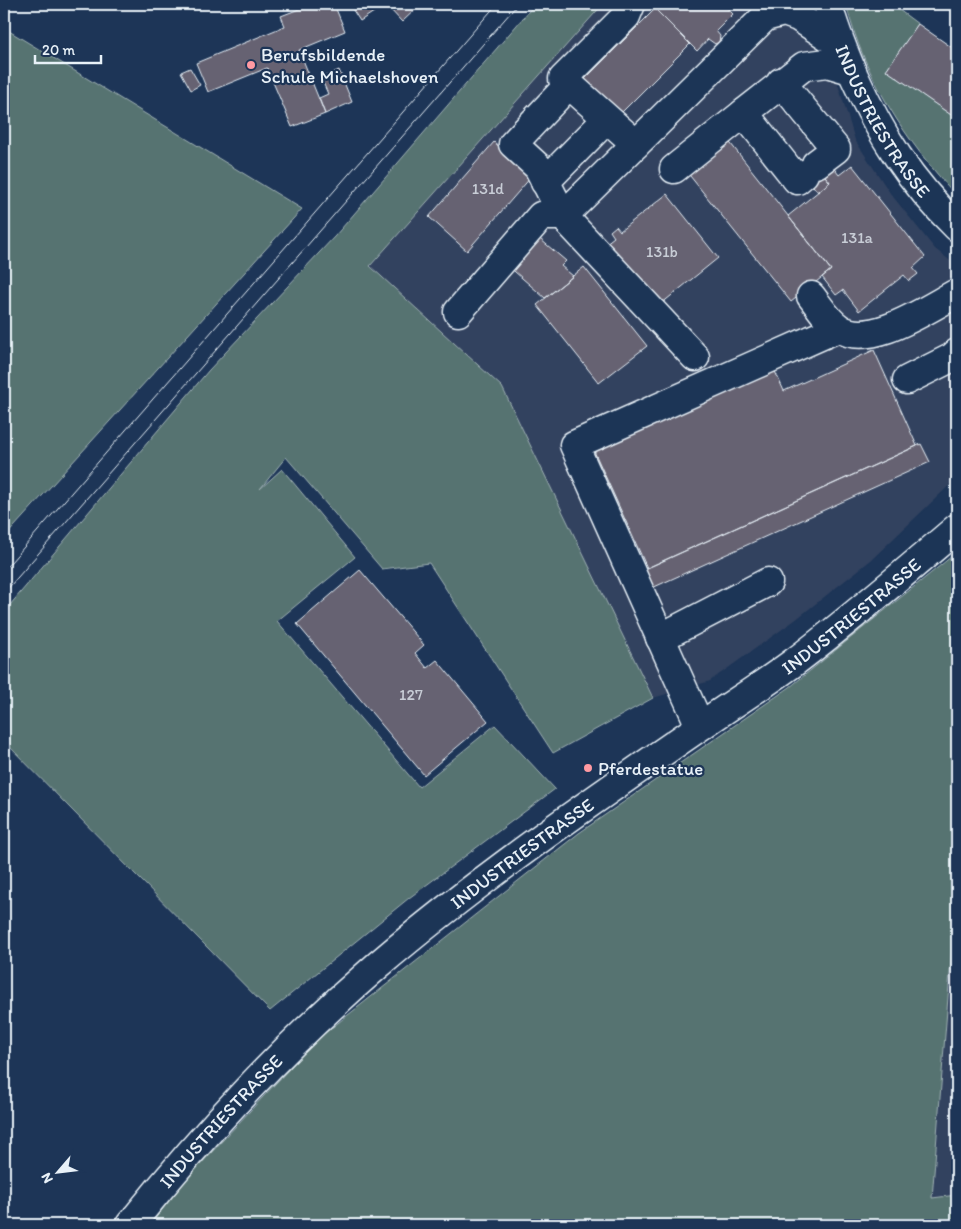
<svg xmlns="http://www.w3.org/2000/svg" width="961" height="1229" viewBox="0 0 961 1229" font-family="Itim,sans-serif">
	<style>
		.built { fill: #33425f }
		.green { fill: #577371; stroke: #a0b2b4 }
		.building { fill: #666272; stroke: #e8f1f8 }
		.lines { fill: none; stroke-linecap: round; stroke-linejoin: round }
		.minor-casing { stroke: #e8f1f8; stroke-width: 31 }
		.major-casing { stroke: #e8f1f8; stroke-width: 31 }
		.minor { stroke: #1d3557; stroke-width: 28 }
		.major { stroke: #1d3557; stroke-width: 28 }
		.tram { stroke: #e8f1f8; stroke-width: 1 }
		.poi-dot { fill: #ff9aa2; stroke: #1d3557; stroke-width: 2 }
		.labels { text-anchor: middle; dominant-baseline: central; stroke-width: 4.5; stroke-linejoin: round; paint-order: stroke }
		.number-label { font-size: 16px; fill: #c8cdd6 }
		.poi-label { font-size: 19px; fill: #e8f1f8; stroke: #1d3557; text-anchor: start }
		.street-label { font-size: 19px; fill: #e8f1f8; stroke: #1d3557 }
	</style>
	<rect width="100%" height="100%" fill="#1d3557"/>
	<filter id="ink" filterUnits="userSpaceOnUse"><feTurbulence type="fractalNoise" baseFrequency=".02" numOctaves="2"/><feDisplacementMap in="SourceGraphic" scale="10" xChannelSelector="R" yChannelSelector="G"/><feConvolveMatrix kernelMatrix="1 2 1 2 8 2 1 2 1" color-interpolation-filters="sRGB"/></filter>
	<g filter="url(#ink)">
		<path class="built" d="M 603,4 L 810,4 L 829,55 L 855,140 L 890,193 L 935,249 L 957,266 L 957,478 L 871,560 L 795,620 L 710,681 L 653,698 L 502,387 L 370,266 Z
			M 957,884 L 957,1195 L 932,1199 Z"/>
		<path class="green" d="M 535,4 L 603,4 L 370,266 L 502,387 L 653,698 L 553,753 L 429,563 L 382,569 L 286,457 L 260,489 L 282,469 L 355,557 L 277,621 L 419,787 L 495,725 L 555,789 L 409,898 L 270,1011 L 4,741 L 4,612 L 209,370 L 335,236 Z
			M 846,4 L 891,4 L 918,24 L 886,70 L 957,119 L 957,196 C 906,142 864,77 846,4 Z
			M 4,28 L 302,209 L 4,538 Z
			M 957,552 L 957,884 L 932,1198 L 957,1195 L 957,1225 L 150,1225 L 184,1182 L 315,1041 L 579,833 L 790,687 Z"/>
		<path class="building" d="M 312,4 L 334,4 L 345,31 L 299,50 L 325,114 L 292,127 L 267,68 L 208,92 L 196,63 L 285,26 L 281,16 Z
			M 349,4 L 373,4 L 377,10 L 360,21 Z
			M 393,4 L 421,4 L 402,22 L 389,8 Z
			M 661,4 L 723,4 L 733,14 L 716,31 L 720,36 L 719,42 L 715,44 L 708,39 L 697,51 L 655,9 Z
			M 655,9 L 690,44 L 616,118 L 581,83 Z
			M 918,24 L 957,51 L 957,119 L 886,70 Z
			M 190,68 L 200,85 L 191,90 L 181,72 Z
			M 339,70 L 352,102 L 325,114 L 319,98 L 328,94 L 321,78 Z
			M 727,139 L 831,270 L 791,302 L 686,171 Z
			M 494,142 L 532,176 L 467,251 L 429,217 Z
			M 808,155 L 830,182 L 818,192 L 796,165 Z
			M 829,162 L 839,175 L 852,165 L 925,257 L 913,268 L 918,274 L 909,281 L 904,275 L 859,311 L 843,290 L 836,295 L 822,277 L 831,270 L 788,216 L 830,182 L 820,170 Z
			M 667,194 L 718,258 L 656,308 L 605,244 L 614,237 L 610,231 L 616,226 L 620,231 Z
			M 534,234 L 566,261 L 561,266 L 573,276 L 545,298 L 507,265 Z
			M 584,267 L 647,346 L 599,383 L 537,305 Z
			M 874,350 L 917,446 L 647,568 L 593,449 L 773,367 L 784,391 Z
			M 921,444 L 930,462 L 652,588 L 643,570 Z
			M 360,570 L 424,645 L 415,653 L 427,668 L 437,660 L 488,721 L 424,775 L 297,624 Z"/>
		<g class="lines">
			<defs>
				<g id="minor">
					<path d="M 631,4 L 626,16 L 563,79 L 636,144"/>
					<path id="s1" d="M 828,4 C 834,29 844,52 854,76 C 881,136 910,181 957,227"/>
					<path d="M 781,82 L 836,149 L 816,164"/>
					<path d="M 561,93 L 513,144 L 538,167 L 563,216 L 695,357"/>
					<path d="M 674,169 L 744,113"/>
					<path d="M 804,174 L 797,180 L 744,113 L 804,66 L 827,63 L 851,70"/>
					<path d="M 545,182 L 600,126"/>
					<path d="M 811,296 C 819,306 828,321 839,328 C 870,349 928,308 957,293"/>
					<path d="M 458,312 L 541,216 L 563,216 L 765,17 L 784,12 L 798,17 L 841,45"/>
					<path d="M 907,380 L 953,357 L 957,353"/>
					<path d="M 660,638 L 768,582"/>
					<path d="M 700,726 L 574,445 L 838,328"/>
				</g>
				<g id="major">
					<path id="s2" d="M 130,1225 C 207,1129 284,1046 378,965 C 479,879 589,803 698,728 C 729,706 762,686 793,663 C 849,621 903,574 957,528"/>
				</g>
			</defs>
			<use href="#minor" class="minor-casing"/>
			<use href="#major" class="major-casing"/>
			<use href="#minor" class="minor"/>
			<use href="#major" class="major"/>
			<path class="tram" d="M 4,570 L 497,4
				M 4,593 L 518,4"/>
		</g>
	</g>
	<g class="poi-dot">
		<circle cx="251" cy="65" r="5"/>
		<circle cx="588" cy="768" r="5"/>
	</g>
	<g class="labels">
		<g class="number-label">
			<text x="488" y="188">131d</text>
			<text x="857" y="237">131a</text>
			<text x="662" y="251">131b</text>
			<text x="411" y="694">127</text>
		</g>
		<g class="poi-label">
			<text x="261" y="54">Berufsbildende<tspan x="261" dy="22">Schule Michaelshoven</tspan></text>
			<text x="598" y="768">Pferdestatue</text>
		</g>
		<g class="street-label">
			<text stroke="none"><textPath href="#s1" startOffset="130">INDUSTRIESTRASSE</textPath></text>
			<text stroke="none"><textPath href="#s2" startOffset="948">INDUSTRIESTRASSE</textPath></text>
			<text stroke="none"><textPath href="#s2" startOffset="542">INDUSTRIESTRASSE</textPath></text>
			<text stroke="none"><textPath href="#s2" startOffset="138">INDUSTRIESTRASSE</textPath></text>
		</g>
	</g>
	<rect width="961" height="1229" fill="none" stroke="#1d3557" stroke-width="20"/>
	<rect x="10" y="10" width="941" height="1209" fill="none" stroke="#e8f1f8" stroke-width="2" filter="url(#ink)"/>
	<g transform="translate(58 1172) rotate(242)" stroke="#1d3557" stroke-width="4" paint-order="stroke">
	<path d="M0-4L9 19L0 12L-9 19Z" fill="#e8f1f8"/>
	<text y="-8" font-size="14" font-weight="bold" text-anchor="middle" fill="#e8f1f8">N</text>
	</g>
	<path d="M35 55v8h66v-8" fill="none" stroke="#e8f1f8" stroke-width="2.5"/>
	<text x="42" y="55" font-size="15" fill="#e8f1f8" stroke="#1d3557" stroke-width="4" paint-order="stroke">20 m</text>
</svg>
